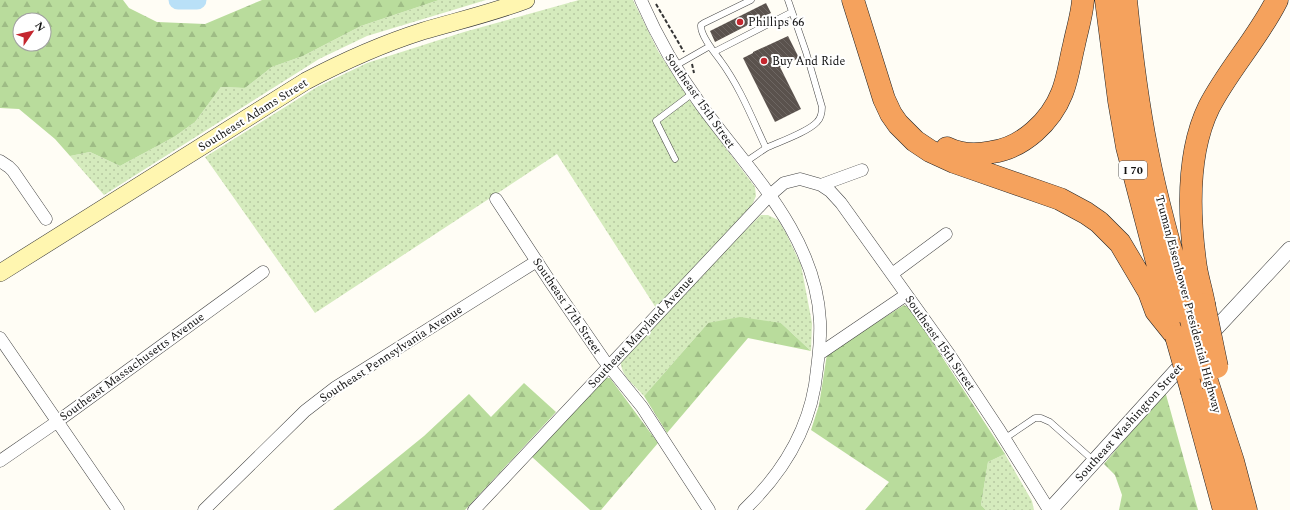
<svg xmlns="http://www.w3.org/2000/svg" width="1290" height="510" viewBox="0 0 1290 510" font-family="Spectral,serif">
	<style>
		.grass { fill: url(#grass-dots) }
		.forest { fill: url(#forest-firs); fill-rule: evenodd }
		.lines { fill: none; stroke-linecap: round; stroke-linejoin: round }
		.river { stroke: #b9e0f7; stroke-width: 19 }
		.building { fill: url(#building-back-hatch) }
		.service-casing { stroke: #444; stroke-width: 7 }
		.minor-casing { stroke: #444; stroke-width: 13 }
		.tertiary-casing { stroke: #444; stroke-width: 16 }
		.secondary-casing { stroke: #333; stroke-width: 18 }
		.motorway-casing { stroke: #222; stroke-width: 23 }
		.path { stroke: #333; stroke-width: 2; stroke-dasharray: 4 2; stroke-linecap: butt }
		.service { stroke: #fff; stroke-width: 6 }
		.minor { stroke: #fff; stroke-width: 12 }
		.tertiary { stroke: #fff; stroke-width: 15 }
		.secondary { stroke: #fff6b0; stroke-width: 17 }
		.motorway { stroke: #f5a25d; stroke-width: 22 }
		.motorway-bridge-casing { stroke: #222; stroke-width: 23; stroke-linecap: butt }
		.motorway-bridge { stroke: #f5a25d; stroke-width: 22 }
		.poi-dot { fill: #c4262e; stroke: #fff; stroke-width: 1.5 }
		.labels { text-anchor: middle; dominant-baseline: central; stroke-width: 4; stroke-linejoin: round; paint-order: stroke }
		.shield { fill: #fff; stroke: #585858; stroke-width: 1 }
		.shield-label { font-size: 11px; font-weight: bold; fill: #111 }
		.poi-label { font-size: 12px; fill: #111; stroke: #fff; text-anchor: start }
		.street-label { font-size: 12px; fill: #111; stroke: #fff }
	</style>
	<defs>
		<pattern id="grass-dots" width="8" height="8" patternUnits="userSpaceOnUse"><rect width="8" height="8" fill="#d5ebbd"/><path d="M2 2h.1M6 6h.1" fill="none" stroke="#b6c8a1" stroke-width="1.8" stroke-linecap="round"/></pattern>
		<pattern id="forest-firs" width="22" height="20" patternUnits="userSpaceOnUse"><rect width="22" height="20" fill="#b9dc9c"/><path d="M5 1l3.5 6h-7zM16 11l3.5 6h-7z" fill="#9ebc85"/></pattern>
		<pattern id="building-back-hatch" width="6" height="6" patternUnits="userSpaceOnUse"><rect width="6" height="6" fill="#5a524d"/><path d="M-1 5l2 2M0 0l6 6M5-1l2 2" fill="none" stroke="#6d6662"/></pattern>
	</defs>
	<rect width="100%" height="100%" fill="#fffdf5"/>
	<path class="grass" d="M 439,0 L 486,0 L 367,36 L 319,59 L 104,195 L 70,156 L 90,152 L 120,166 L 174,137 L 195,122 L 221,87 L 245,88 L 272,67 L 303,56 L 361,26 Z
		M 579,0 L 633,0 L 658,51 L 691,102 L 755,187 L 756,196 L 752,205 L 656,308 L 557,154 L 315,313 L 205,157 L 317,87 L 367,63 L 464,32 Z
		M 761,215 L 768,215 L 778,220 L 786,233 L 801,265 L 812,323 L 811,351 L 781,323 L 708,323 L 644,396 C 630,380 618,375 621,352 Z
		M 1005,454 L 1032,501 L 1034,510 L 986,510 L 981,505 L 988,462 Z"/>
	<path class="forest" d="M 0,0 L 123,0 L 129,8 L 157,22 L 205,24 L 262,0 L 439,0 L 361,26 L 303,56 L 272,67 L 245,88 L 221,87 L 195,122 L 174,137 L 120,166 L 90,152 L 70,156 L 55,139 L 19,109 L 0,108 ZM 20,20 L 44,20 L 44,44 L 20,44 Z
		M 904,305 L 911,309 L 1005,454 L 988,462 L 981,505 L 986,510 L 865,510 L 889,482 L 811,430 L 819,405 L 827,354 Z
		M 740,317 L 781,323 L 811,351 L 748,338 L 667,433 L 644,396 L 708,323 Z
		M 605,378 L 610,378 L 658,443 L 601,510 L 590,510 L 531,456 Z
		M 524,383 L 556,412 L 465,510 L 333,510 L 424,436 L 469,394 L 491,417 Z
		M 1165,391 L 1198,510 L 1119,510 L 1122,495 L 1115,475 L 1104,464 Z"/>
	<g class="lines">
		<path class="river" d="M 178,0 L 197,0"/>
	</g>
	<path class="building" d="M 766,3 L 771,13 L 715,42 L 710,31 Z
		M 788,36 L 799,58 L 780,67 L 801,109 L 775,122 L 743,58 L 753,53 L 753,52 Z"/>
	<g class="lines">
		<defs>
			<path id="service" d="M 751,0 L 704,23 L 701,25 C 700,35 714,52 720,60 C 740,87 752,118 766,148 C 779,142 808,132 817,122 C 821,118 822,113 822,107 L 806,52 L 788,0
				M 714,52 L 792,12
				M 675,66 L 710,46
				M 675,159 L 656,121 L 693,93
				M 744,163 L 766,148
				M 1004,439 L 1035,418 L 1041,418 L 1050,422 L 1094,461"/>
			<path id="minor" d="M 641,0 C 657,37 677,72 701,105 C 748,170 816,235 820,321 C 821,336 819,353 817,369 C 812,426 785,471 744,510
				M 0,161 L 9,167 L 13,171 L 46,219
				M 821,185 L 862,170
				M 496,199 L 549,280 L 604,360 L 642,407 L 709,510
				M 892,274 L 946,234
				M 0,338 L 118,510
				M 819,354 L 906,295
				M 0,461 L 58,421 L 263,272
				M 204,510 L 305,411 L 336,387 L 537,261
				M 474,510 L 769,196 L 784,183 L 800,179 L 821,185 L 830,191 L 841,203 L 949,354 L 998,428 L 1049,510"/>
			<path id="tertiary" d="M 1206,339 L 1290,249
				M 1050,510 L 1188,358"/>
			<path id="secondary" d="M 0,273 L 306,81 C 344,61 382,44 423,31 C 457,21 492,13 526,0"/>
			<path id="motorway" d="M 853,0 L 884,99 L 891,114 L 898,124 L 915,141 L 930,151 L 954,162 L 1060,199 L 1086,213 L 1099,222 L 1120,243 L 1149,292 L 1156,311 L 1176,336
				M 1106,0 L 1119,101 L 1127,147 L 1171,316
				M 1126,0 C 1131,50 1137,100 1147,150 C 1158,207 1175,264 1191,320
				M 947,148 C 961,155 977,155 992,152 C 1023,148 1051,121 1062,93 C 1068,78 1070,61 1074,45 C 1077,30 1082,15 1083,0
				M 1204,304 C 1202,292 1198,280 1196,268 C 1189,219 1186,154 1209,107 C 1228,70 1258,38 1277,0
				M 1205,375 L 1233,461 L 1246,510
				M 1192,392 L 1224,510"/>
		</defs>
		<use href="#service" class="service-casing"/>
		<use href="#minor" class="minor-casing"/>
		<use href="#tertiary" class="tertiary-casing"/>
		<use href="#secondary" class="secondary-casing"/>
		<use href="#motorway" class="motorway-casing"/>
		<path class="path" d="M 656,4 L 684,52
			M 692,64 L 694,73"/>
		<use href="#service" class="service"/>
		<use href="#minor" class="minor"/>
		<use href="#tertiary" class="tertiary"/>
		<use href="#secondary" class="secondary"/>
		<use href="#motorway" class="motorway"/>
		<defs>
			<path id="motorway-bridge" d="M 1204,304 L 1217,367
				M 1191,320 L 1203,368
				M 1176,336 L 1192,392"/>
		</defs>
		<use href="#motorway-bridge" class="motorway-bridge-casing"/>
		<use href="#motorway-bridge" class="motorway-bridge"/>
	</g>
	<g class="poi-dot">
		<circle cx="740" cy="22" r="4"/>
		<circle cx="764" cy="61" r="4"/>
	</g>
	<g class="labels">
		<rect class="shield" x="1119" y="161" width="28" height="18" rx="3"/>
		<g class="shield-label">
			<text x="1133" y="170">I 70</text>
		</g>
		<g class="poi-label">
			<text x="748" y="22">Phillips 66</text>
			<text x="772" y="61">Buy And Ride</text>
		</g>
		<g class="street-label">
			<text transform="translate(700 101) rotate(55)">Southeast 15th Street</text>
			<text transform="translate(253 115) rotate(-32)">Southeast Adams Street</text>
			<text transform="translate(1188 304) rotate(75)">Truman/Eisenhower Presidential Highway</text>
			<text transform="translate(567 306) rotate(56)">Southeast 17th Street</text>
			<text transform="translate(641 332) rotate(-47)">Southeast Maryland Avenue</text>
			<text transform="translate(940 343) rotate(55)">Southeast 15th Street</text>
			<text transform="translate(391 354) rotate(-33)">Southeast Pennsylvania Avenue</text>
			<text transform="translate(132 367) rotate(-36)">Southeast Massachusetts Avenue</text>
			<text transform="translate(1129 423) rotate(-48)">Southeast Washington Street</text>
		</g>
	</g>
	<g transform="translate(32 32) rotate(56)"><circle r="19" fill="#ffffff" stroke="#a0a0a0"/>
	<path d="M0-3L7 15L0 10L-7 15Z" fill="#c4262e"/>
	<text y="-6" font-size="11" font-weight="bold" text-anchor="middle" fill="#111111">N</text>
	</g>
</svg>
